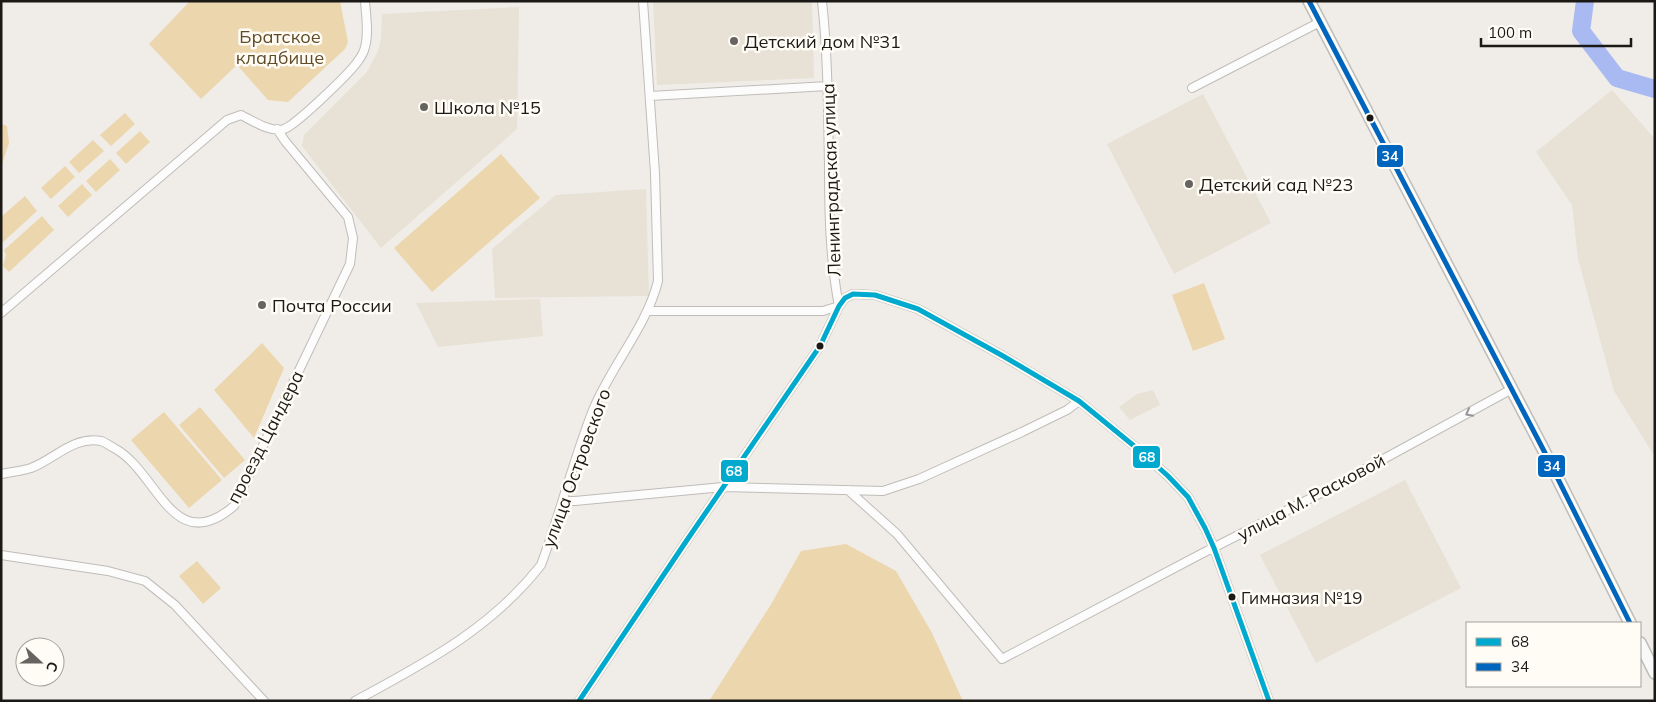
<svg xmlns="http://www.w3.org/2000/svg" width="1656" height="702" viewBox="0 0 1656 702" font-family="Mulish,sans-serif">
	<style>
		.built { fill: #e7e1d6 }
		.green { fill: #ecd6ae }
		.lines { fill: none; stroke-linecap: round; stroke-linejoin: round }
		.river { stroke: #a9baf2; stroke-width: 18 }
		.minor-casing { stroke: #bfbdb9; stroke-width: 10 }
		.secondary-casing { stroke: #bfbdb9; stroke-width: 14 }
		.minor { stroke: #fdfcfc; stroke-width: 8 }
		.secondary { stroke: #f8f9f9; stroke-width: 11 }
		.bus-1-casing { stroke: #fffcf6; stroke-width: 9 }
		.bus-2-casing { stroke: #fffcf6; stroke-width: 9 }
		.bus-1 { stroke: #00a9ce; stroke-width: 5 }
		.bus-2 { stroke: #0065bd; stroke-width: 5 }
		.oneway { stroke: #979694 }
		.poi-dot { fill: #666360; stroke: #fffcf6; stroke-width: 2 }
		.bus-dot { fill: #1b1916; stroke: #fffcf6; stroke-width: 2 }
		.labels { text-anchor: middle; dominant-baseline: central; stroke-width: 5; stroke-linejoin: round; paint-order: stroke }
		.bus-label { font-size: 17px; fill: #1b1916; stroke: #fffcf6; text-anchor: start }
		.park-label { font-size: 18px; fill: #604c26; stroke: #fffcf6 }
		.poi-label { font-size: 18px; fill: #1b1916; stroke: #fffcf6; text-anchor: start }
		.street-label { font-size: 18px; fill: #1b1916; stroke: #fffcf6 }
		.line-badge { stroke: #fffcf6; stroke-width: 2 }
		.badge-label { font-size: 14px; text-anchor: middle; font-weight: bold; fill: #fff }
	</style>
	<rect width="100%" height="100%" fill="#f0ede8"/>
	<path class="built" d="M 653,1 L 812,1 L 814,78 L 657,85 Z
		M 519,7 L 517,129 L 381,248 L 302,146 L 304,135 L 367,72 L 378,51 L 381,39 L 382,14 Z
		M 1612,90 L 1655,139 L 1655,457 L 1614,391 L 1578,259 L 1572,205 L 1536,152 Z
		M 1203,94 L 1271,223 L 1174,274 L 1107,144 Z
		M 646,189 L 649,296 L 495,298 L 492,249 L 556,195 Z
		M 540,299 L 543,336 L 438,347 L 416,303 Z
		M 1153,390 L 1160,405 L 1130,420 L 1119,407 L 1137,394 Z
		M 1405,480 L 1461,588 L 1316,663 L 1260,555 Z"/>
	<path class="green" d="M 190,1 L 340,1 L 348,42 L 345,49 L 288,102 L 268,100 L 237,65 L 201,99 L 149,44 Z
		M 125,113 L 135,124 L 111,146 L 100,135 Z
		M 1,124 L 7,126 L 9,143 L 1,167 Z
		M 140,131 L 150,142 L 126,164 L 116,153 Z
		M 93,140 L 104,151 L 79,173 L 69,162 Z
		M 501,154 L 540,198 L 432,292 L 394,248 Z
		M 110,159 L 120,170 L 96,192 L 86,181 Z
		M 65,166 L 75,177 L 51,199 L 41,188 Z
		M 82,184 L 92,195 L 68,217 L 58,206 Z
		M 25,196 L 37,211 L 1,244 L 1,217 Z
		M 42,216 L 54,230 L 9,272 L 3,266 L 6,255 L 4,250 Z
		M 1204,283 L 1225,339 L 1193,351 L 1172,295 Z
		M 262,343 L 284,368 L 254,438 L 214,390 Z
		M 200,407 L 245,460 L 224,478 L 179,425 Z
		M 164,412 L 222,480 L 189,508 L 131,440 Z
		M 846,544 L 896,571 L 932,633 L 963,701 L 709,701 L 770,606 L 801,551 Z
		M 197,561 L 221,588 L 203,604 L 179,576 Z"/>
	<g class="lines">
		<path class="river" d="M 1585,1 L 1581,31 L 1617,78 L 1655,89"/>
		<defs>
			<path id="minor" d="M 822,1 C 828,56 828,111 829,165 C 829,213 830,260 839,306
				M 1192,88 L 1320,22
				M 650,96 L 828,86
				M 648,311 L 823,311 L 839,306
				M 1,313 L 227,120 L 241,115 C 253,121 271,133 284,129 C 296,125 350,73 358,61 C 361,57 364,52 365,47 C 369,33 366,16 365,1
				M 1,474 C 11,472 22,471 31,468 C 55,459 73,436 101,441 C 105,442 110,446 114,448 C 158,471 172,559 234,506 L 350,264 L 353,238 L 348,217 L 285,141 L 277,129
				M 848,490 L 897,534 L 1002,659 L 1201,554 L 1323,492 L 1512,389
				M 563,501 L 575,501 L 723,487 L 883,491 L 919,479 L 1022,432 L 1067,410 L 1079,401
				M 1,555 L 108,571 L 145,581 L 175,605 L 264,701
				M 355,701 C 425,663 491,629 541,565 C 560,514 573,461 593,410 C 611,366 647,326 658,281 L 655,173 L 643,1
				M 579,701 L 687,540 L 820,346 L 839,306 L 845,298 L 853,294 L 875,295 L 918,309 L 1003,356 L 1079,401 L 1139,450 L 1168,476 L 1188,497 L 1205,528 L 1214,548 L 1269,701"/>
			<path id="secondary" d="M 1309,1 L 1544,451 L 1630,623
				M 1640,643 L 1655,673"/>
		</defs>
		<use href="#minor" class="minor-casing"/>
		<use href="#secondary" class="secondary-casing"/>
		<use href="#minor" class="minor"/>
		<use href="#secondary" class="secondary"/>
		<defs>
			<path id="bus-1" d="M 579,701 L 687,540 L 820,346 L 839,306 L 845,298 L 853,294 L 875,295 L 918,309 L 1003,356 L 1079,401 L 1139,450 L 1168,476 L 1188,497 L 1205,528 L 1214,548 L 1269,701"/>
			<path id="bus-2" d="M 1309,1 L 1544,451 L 1630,623"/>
		</defs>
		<use href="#bus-1" class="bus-1-casing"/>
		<use href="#bus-2" class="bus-2-casing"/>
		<use href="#bus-1" class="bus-1"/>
		<use href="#bus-2" class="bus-2"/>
	</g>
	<defs><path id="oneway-chevron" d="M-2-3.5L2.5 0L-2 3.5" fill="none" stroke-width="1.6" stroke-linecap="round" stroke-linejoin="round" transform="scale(1.25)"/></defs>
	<use class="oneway" href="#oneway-chevron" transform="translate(1469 413) rotate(152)"/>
	<g class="poi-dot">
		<circle cx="734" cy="41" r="5"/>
		<circle cx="424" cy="107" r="5"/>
		<circle cx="1189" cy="184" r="5"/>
		<circle cx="262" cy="305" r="5"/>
	</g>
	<g class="bus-dot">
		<circle cx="1370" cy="118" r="4.5"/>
		<circle cx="820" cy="346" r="4.5"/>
		<circle cx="1232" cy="597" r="4.5"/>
	</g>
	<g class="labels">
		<g class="bus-label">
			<text x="1241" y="597">Гимназия №19</text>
		</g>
		<g class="park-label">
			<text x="280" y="36">Братское<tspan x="280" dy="21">кладбище</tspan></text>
		</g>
		<g class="poi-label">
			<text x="744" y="41">Детский дом №31</text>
			<text x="434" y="107">Школа №15</text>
			<text x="1199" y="184">Детский сад №23</text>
			<text x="272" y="305">Почта России</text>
		</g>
		<g class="street-label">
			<text transform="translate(831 180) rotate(-92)">Ленинградская улица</text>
			<text transform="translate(265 437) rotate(-63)">проезд Цандера</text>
			<text transform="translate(576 468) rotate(-70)">улица Островского</text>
			<text transform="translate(1311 497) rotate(-28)">улица М. Расковой</text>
		</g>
	</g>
	<g class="line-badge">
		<rect x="1376" y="144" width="28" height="24" rx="5" fill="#0065bd"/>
		<rect x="1132" y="445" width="29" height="24" rx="5" fill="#00a9ce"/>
		<rect x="1537" y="454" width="29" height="24" rx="5" fill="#0065bd"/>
		<rect x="720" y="459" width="29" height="24" rx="5" fill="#00a9ce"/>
	</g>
	<g class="badge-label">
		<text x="1390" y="161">34</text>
		<text x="1147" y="462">68</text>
		<text x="1552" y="471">34</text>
		<text x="734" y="476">68</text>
	</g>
	<rect width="1656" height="702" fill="none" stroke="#1b1916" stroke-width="5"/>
	<rect x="1466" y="622" width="175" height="65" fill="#fffcf6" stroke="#a4a19c"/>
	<rect x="1476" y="638" width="25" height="8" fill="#00a9ce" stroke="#a4a19c"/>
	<text x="1511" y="647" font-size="15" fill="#1b1916">68</text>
	<rect x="1476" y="663" width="25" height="8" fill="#0065bd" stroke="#a4a19c"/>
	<text x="1511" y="672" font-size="15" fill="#1b1916">34</text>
	<g transform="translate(40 662) rotate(111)"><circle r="24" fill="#fffcf6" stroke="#a4a19c"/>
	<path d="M0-4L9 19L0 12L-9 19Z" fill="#666360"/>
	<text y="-8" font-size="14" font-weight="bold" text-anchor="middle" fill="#1b1916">С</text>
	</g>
	<path d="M1481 38v8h150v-8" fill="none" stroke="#1b1916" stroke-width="2.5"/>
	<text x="1488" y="38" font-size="15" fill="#1b1916" stroke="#fffcf6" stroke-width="4" paint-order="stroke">100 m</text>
</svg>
